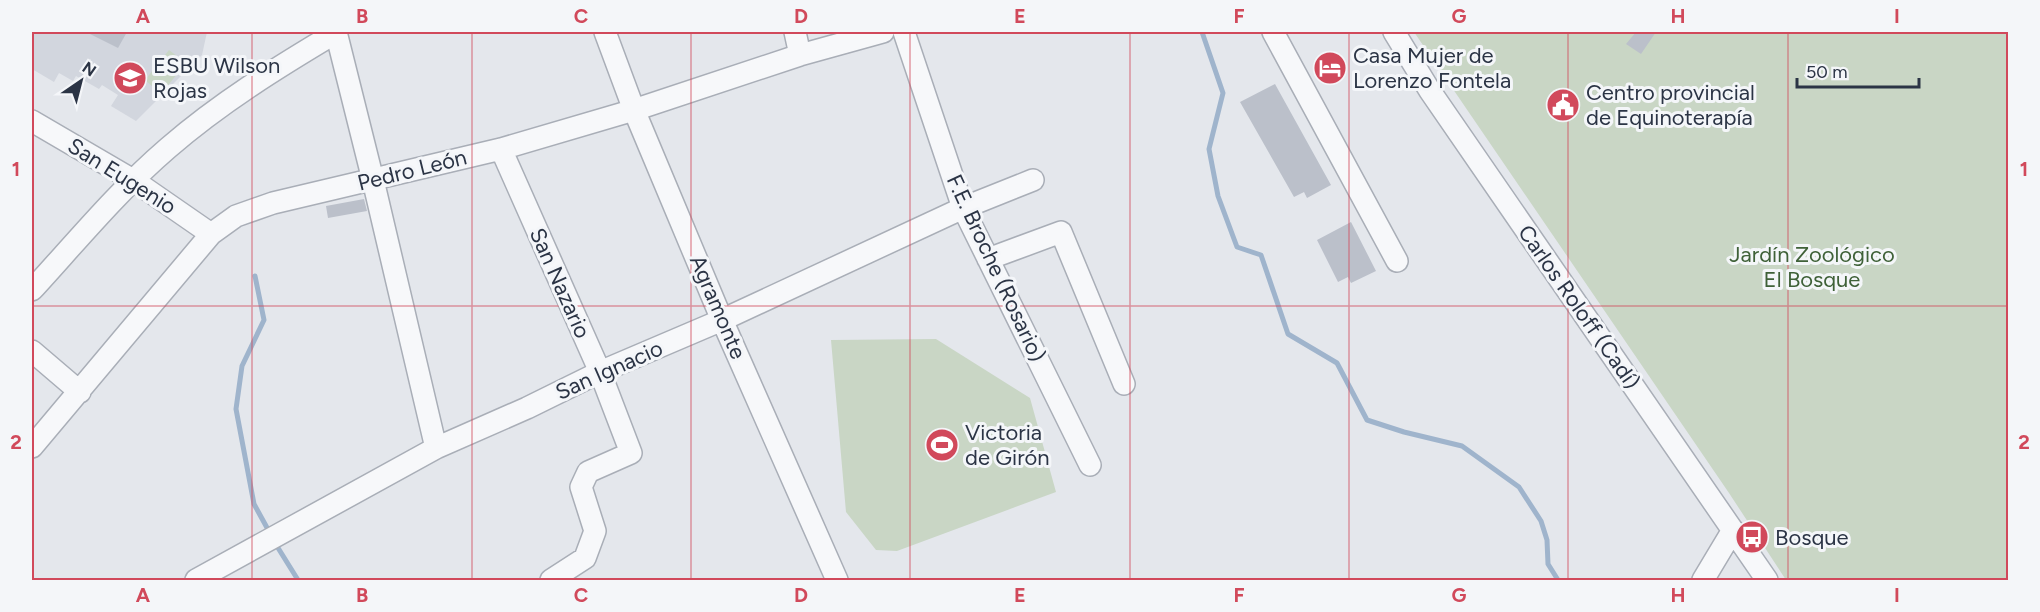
<svg xmlns="http://www.w3.org/2000/svg" width="2040" height="612" viewBox="0 0 2040 612" font-family="Figtree,sans-serif">
	<style>
		.built { fill: #d2d6de }
		.park { fill: #c9d6c5 }
		.lines { fill: none; stroke-linecap: round; stroke-linejoin: round }
		.stream { stroke: #9fb4cc; stroke-width: 5 }
		.building { fill: #bbc0ca }
		.minor-casing { stroke: #a9aeb7; stroke-width: 24 }
		.minor { stroke: #f7f8fa; stroke-width: 21 }
		.grid { fill: none; stroke: #d1495b; stroke-width: 1.5; stroke-opacity: 0.55 }
		.labels { text-anchor: middle; dominant-baseline: central; stroke-width: 6; stroke-linejoin: round; paint-order: stroke }
		.poi-label { font-size: 22px; fill: #2b3445; stroke: #f4f6f9; text-anchor: start }
		.street-label { font-size: 22px; fill: #2b3445; stroke: #f4f6f9 }
		.park-label { font-size: 22px; fill: #3f6138; stroke: #f4f6f9 }
		.neatline { fill: none; stroke: #d1495b; stroke-width: 2 }
		.grid-label { font-size: 20px; text-anchor: middle; font-weight: bold; fill: #d1495b }
	</style>
	<rect width="100%" height="100%" fill="#e4e7ec"/>
	<path class="built" d="M 32,32 L 207,32 L 202,55 L 136,121 L 111,106 L 118,95 L 102,85 L 99,89 L 76,76 L 73,81 L 59,73 L 54,82 L 32,69 Z"/>
	<path class="park" d="M 1414,32 L 2008,32 L 2008,580 L 1786,580 L 1729,493 Z
		M 169,50 L 186,63 L 161,94 L 145,80 Z
		M 936,339 L 1030,398 L 1056,492 L 897,551 L 876,550 L 846,512 L 831,340 Z"/>
	<g class="lines">
		<path class="stream" d="M 1202,32 L 1223,93 L 1209,149 L 1218,196 L 1237,247 L 1261,255 L 1288,334 L 1337,363 L 1367,420 L 1404,432 L 1462,446 L 1519,487 L 1541,521 L 1547,540 L 1548,564 L 1558,580
			M 255,276 L 264,320 L 242,366 L 236,409 L 254,504 L 271,535
			M 275,543 L 298,580"/>
	</g>
	<path class="building" d="M 86,32 L 127,32 L 118,48 Z
		M 1636,32 L 1656,32 L 1641,54 L 1626,44 Z
		M 1275,84 L 1331,185 L 1307,198 L 1304,192 L 1294,197 L 1240,102 Z
		M 364,199 L 367,211 L 328,218 L 326,206 Z
		M 1351,222 L 1376,271 L 1351,283 L 1348,277 L 1338,282 L 1317,240 Z"/>
	<g class="lines">
		<defs>
			<path id="minor" d="M 336,32 L 373,180 L 436,448
				M 605,32 L 634,110 L 722,320 L 837,580
				M 795,32 L 800,55
				M 904,32 L 963,208 L 1090,465
				M 1273,32 L 1397,261
				M 1394,32 L 1430,91 L 1767,580
				M 32,121 L 133,180 L 211,234
				M 501,149 L 600,372 L 631,453 L 588,472 L 581,487 L 595,531 L 585,558 L 551,580
				M 988,259 L 1061,232 L 1124,384
				M 32,290 C 76,242 118,191 168,148 C 220,103 278,67 337,32
				M 32,351 L 80,392
				M 32,447 L 211,234 L 236,216 L 273,203 L 501,149 L 634,110 L 800,55 L 883,32
				M 196,580 L 436,448 L 527,408 L 600,372 L 722,320 L 963,208 L 1033,180
				M 1703,580 L 1733,530"/>
		</defs>
		<use href="#minor" class="minor-casing"/>
		<use href="#minor" class="minor"/>
	</g>
	<path class="grid" d="M 252,32 L 252,580M 472,32 L 472,580M 691,32 L 691,580M 910,32 L 910,580M 1130,32 L 1130,580M 1349,32 L 1349,580M 1568,32 L 1568,580M 1788,32 L 1788,580M 32,306 L 2008,306"/>
	<defs>
		<symbol id="hotel-disc" viewBox="-11 -11 22 22"><circle r="9.5" fill="#d1495b" stroke="#f4f6f9"/><path d="M-6-4.5h1.5V1H6V5H4.5V3h-9V5H-6ZM-4 0a1.8 1.8 0 1 1 3.6 0ZM.5 0V-2.5h3Q6-2.5 6 0Z" fill="#fff"/></symbol>
		<symbol id="school-disc" viewBox="-11 -11 22 22"><circle r="9.5" fill="#d1495b" stroke="#f4f6f9"/><path d="M0-5L7-2L0 1L-7-2ZM-4 1L0 2.5L4 1V4Q0 6-4 4Z" fill="#fff"/></symbol>
		<symbol id="civic-disc" viewBox="-11 -11 22 22"><circle r="9.5" fill="#d1495b" stroke="#f4f6f9"/><path d="M-.6-6.5H3V-4.5H.6V-3L4-1V1h2V6H-6V1h2V-1L-.6-3ZM-1.2 2.5V6h2.4V2.5Z" fill="#fff"/></symbol>
		<symbol id="stadium-disc" viewBox="-11 -11 22 22"><circle r="9.5" fill="#d1495b" stroke="#f4f6f9"/><path d="M0-5a6.5 5 0 1 0 0 10a6.5 5 0 1 0 0-10ZM-3.5-1.8h7v3.6h-7Z" fill="#fff"/></symbol>
		<symbol id="bus-disc" viewBox="-11 -11 22 22"><circle r="9.5" fill="#d1495b" stroke="#f4f6f9"/><path d="M-5-6H5V4H4V6H2V4H-2V6H-4V4H-5ZM-3.5-4V0h7V-4ZM-3.5 1.2v1.5H-2V1.2ZM2 1.2v1.5H3.5V1.2Z" fill="#fff"/></symbol>
	</defs>
	<g fill-rule="evenodd">
		<use href="#hotel-disc" x="1311" y="49" width="38" height="38"/>
		<use href="#school-disc" x="111" y="59" width="38" height="38"/>
		<use href="#civic-disc" x="1544" y="86" width="38" height="38"/>
		<use href="#stadium-disc" x="923" y="426" width="38" height="38"/>
		<use href="#bus-disc" x="1733" y="518" width="38" height="38"/>
	</g>
	<g class="labels">
		<g class="poi-label">
			<text x="1353" y="55">Casa Mujer de<tspan x="1353" dy="25">Lorenzo Fontela</tspan></text>
			<text x="153" y="65">ESBU Wilson<tspan x="153" dy="25">Rojas</tspan></text>
			<text x="1586" y="92">Centro provincial<tspan x="1586" dy="25">de Equinoterapía</tspan></text>
			<text x="965" y="432">Victoria<tspan x="965" dy="25">de Girón</tspan></text>
			<text x="1775" y="537">Bosque</text>
		</g>
		<g class="street-label">
			<text transform="translate(412 170) rotate(-14)">Pedro León</text>
			<text transform="translate(122 176) rotate(32)">San Eugenio</text>
			<text transform="translate(996 268) rotate(65)">F.E. Broche (Rosario)</text>
			<text transform="translate(560 283) rotate(66)">San Nazario</text>
			<text transform="translate(718 307) rotate(67)">Agramonte</text>
			<text transform="translate(1579 307) rotate(55)">Carlos Roloff (Cadí)</text>
			<text transform="translate(609 370) rotate(-24)">San Ignacio</text>
		</g>
		<g class="park-label">
			<text x="1812" y="254">Jardín Zoológico<tspan x="1812" dy="25">El Bosque</tspan></text>
		</g>
	</g>
	<rect width="2040" height="612" fill="none" stroke="#f4f6f9" stroke-width="66"/>
	<g transform="translate(81 81) rotate(35)" stroke="#f4f6f9" stroke-width="4.5" paint-order="stroke">
	<path d="M0-4.5L10 22L0 15L-10 22Z" fill="#2b3445"/>
	<text y="-9" font-size="16" font-weight="bold" text-anchor="middle" fill="#2b3445">N</text>
	</g>
	<path d="M1797 78v9h122v-9" fill="none" stroke="#2b3445" stroke-width="3"/>
	<text x="1806" y="78" font-size="18" fill="#2b3445" stroke="#f4f6f9" stroke-width="4.5" paint-order="stroke">50 m</text>
	<rect x="33" y="33" width="1974" height="546" class="neatline"/>
	<g class="grid-label">
		<text x="143" y="23">A</text>
		<text x="362" y="23">B</text>
		<text x="581" y="23">C</text>
		<text x="801" y="23">D</text>
		<text x="1020" y="23">E</text>
		<text x="1239" y="23">F</text>
		<text x="1459" y="23">G</text>
		<text x="1678" y="23">H</text>
		<text x="1897" y="23">I</text>
		<text x="16" y="176">1</text>
		<text x="2024" y="176">1</text>
		<text x="16" y="449">2</text>
		<text x="2024" y="449">2</text>
		<text x="143" y="602">A</text>
		<text x="362" y="602">B</text>
		<text x="581" y="602">C</text>
		<text x="801" y="602">D</text>
		<text x="1020" y="602">E</text>
		<text x="1239" y="602">F</text>
		<text x="1459" y="602">G</text>
		<text x="1678" y="602">H</text>
		<text x="1897" y="602">I</text>
	</g>
</svg>
